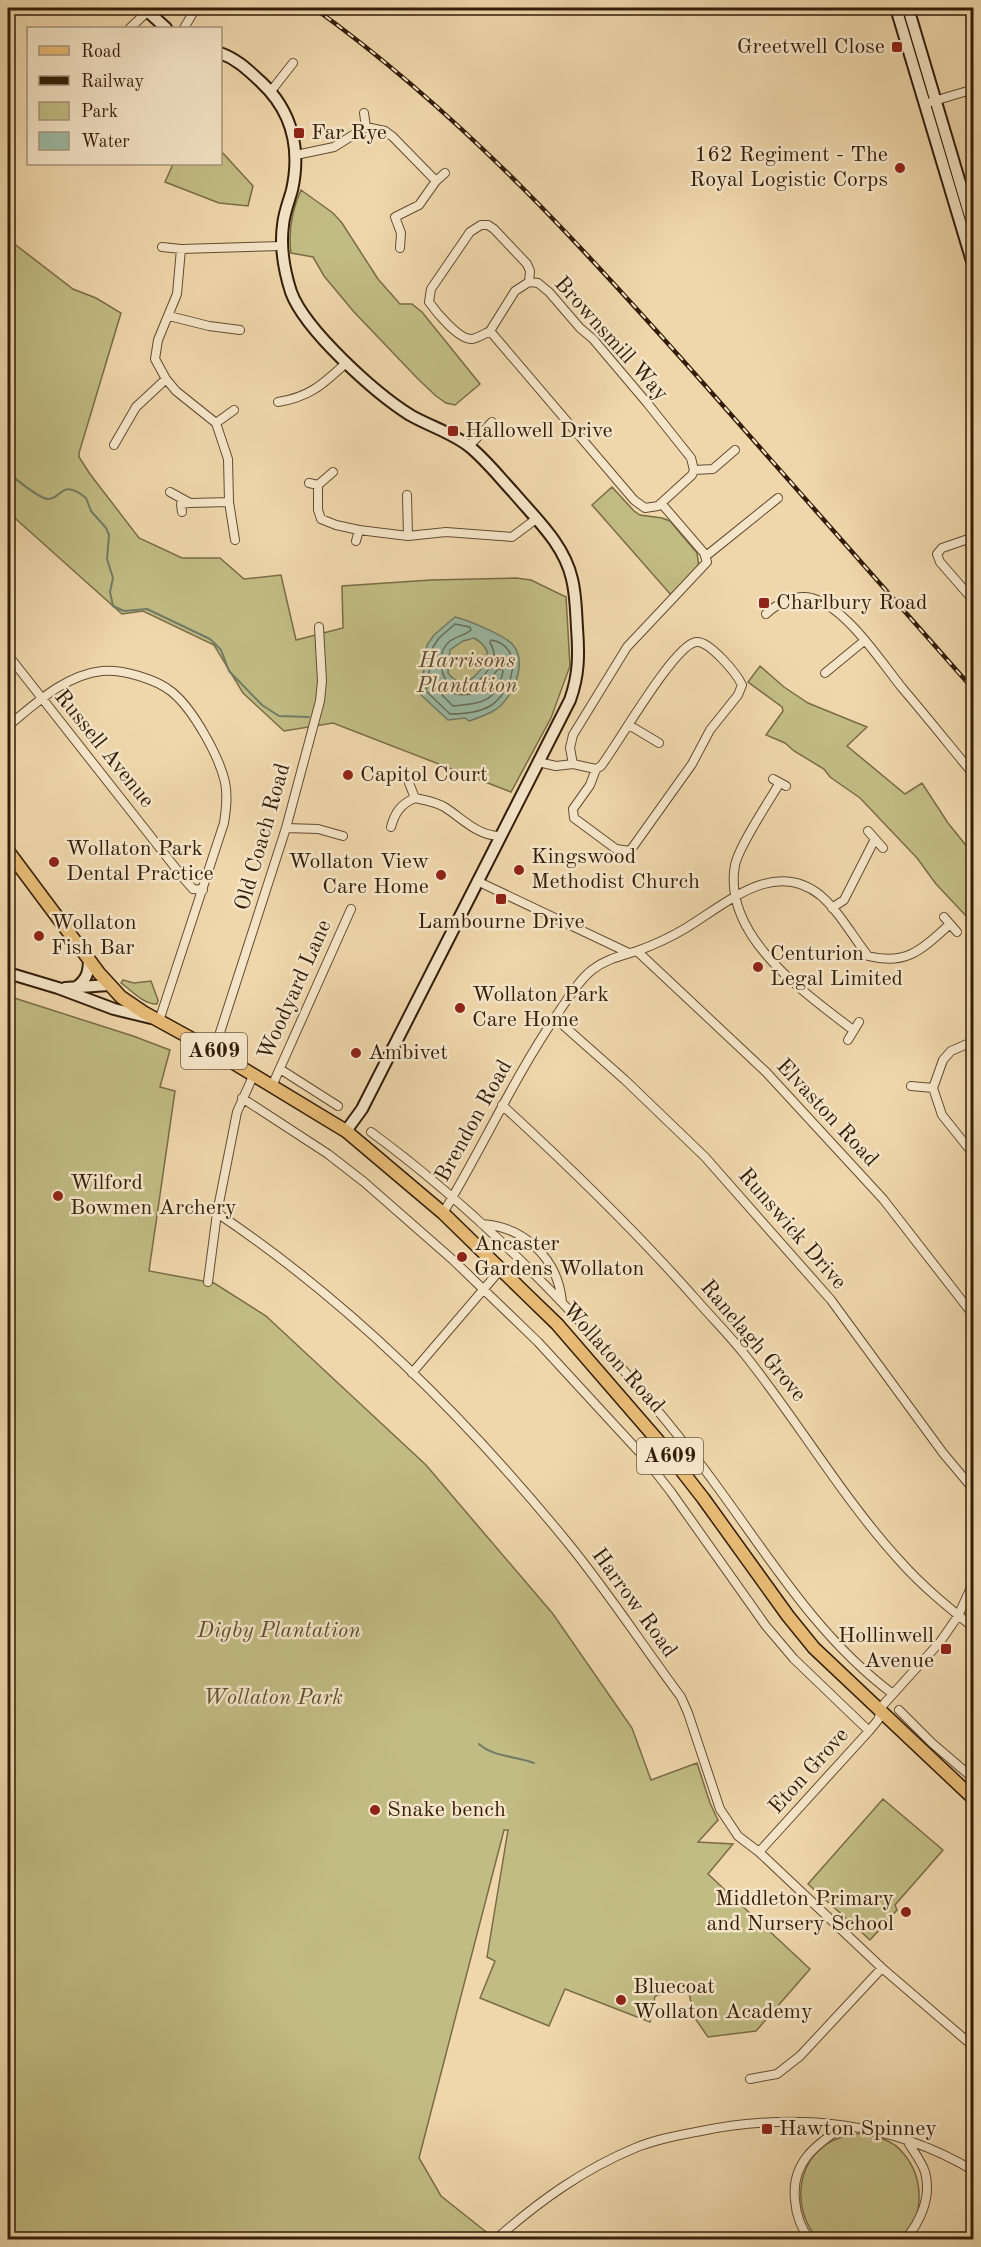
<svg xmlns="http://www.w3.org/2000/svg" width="981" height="2247" viewBox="0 0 981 2247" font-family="'Old Standard TT',serif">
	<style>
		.green { fill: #c1bc83; stroke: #7a6c46; stroke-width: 1.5 }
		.water { fill: #9bbaa4; stroke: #717b66; stroke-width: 1.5; fill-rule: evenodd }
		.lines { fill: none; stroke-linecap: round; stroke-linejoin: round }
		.shore { stroke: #676c56; stroke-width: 1.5 }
		.stream { stroke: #717b66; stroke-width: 2 }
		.street-casing { stroke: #624c32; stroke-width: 10 }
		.secondary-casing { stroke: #331d09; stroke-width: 14 }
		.primary-casing { stroke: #331d09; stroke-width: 15 }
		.street { stroke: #f5e5c8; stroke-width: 8 }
		.secondary { stroke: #f5e5c8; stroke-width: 10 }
		.primary { stroke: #e8bc76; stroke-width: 12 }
		.rail-casing { stroke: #331d09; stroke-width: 4.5 }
		.rail { stroke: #f5e5c8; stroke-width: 2; stroke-dasharray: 7; stroke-linecap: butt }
		.poi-dot { fill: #8f2418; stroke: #f5e5c8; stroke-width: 2 }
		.labels { text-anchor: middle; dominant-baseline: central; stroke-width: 5; stroke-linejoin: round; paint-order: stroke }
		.shield { fill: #f5e5c8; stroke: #6d5942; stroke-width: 1.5 }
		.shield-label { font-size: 21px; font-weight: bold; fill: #331d09 }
		.poi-label { font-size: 22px; fill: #331d09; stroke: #f5e5c8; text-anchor: start }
		.street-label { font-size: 22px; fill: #331d09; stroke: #f5e5c8 }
		.park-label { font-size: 22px; font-style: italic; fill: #5e4d2e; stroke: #f5e5c8 }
	</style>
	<rect width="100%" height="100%" fill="#efd7ab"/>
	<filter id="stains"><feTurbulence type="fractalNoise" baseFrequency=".00333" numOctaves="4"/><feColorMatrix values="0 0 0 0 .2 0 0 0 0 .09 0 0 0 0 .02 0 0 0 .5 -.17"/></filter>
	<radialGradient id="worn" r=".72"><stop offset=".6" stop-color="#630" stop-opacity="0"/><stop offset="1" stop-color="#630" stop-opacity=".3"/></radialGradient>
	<path class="green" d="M 221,151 L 253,186 L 248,206 L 219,203 L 165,182 L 173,164 L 220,164 Z
		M 301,190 L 333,213 L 342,223 L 378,279 L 400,304 L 412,304 L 422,312 L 480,384 L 455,405 L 446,403 L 436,396 L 418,379 L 354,312 L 324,276 L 313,257 L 291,253 C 288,231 292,210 301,190 Z
		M 8,239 L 73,289 L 96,298 L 121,313 L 79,453 L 79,457 L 90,474 L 139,538 L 182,558 L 220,558 L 244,579 L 281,575 L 296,640 L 343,628 L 342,586 L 431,580 L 516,578 L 531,580 L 566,597 L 570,666 L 551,718 L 511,792 L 333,723 L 284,731 L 243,693 L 214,645 L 143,611 L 122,614 L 8,512 Z
		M 612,487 L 634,511 L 640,515 L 662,518 L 670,521 L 697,553 L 699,567 L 671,595 L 592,505 Z
		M 760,666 L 784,687 L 808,703 L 867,727 L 847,746 L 905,794 L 922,783 L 948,823 L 973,854 L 973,868 L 968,873 L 973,881 L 973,911 L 967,917 L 936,884 L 917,858 L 860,798 L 830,777 L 824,769 L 794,751 L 785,743 L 766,735 L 783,711 L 782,707 L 748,682 Z
		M 123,980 L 134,983 L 151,981 L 158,1000 L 157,1004 C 144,1005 131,990 121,983 Z
		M 8,996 L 133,1036 L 170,1050 L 160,1087 L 175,1091 L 149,1271 L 214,1283 L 266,1316 L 426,1465 L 553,1614 L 632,1728 L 651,1780 L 697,1763 L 710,1803 L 718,1820 L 698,1842 L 733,1844 L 708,1874 L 810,1969 L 756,2031 L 708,2037 L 694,2017 L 688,1988 L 655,1996 L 650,2022 L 565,1989 L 549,2026 L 480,1998 L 495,1961 L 487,1957 L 508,1830 L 504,1830 L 419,2158 L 441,2196 L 490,2235 L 486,2239 L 8,2239 Z
		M 883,1799 L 943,1850 L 895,1905 L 897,1910 L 870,1940 L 808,1884 Z
		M 861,2133 C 876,2136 893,2140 903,2153 C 924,2177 926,2219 900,2239 L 819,2240 C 788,2208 797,2150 842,2137 C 848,2135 855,2134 861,2133 Z"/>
	<path class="water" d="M 455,617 C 467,620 505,635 513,645 C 528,663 513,698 495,710 C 487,715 478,718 469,721 L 465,718 L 448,720 L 419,693 L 423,676 L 427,645 L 434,635 ZM 474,638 C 483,643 489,650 488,660 C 478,674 464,694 448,673 L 450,650 L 463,641 Z"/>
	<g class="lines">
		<path class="shore" d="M 455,624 L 470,627 L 471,630 C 466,635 457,636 450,641 C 437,651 439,674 450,685 C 466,691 476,686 486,673 C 493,662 498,656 490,643 L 491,640 C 526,646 513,692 490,706 C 478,713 464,714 450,714 L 426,691 L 433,647 L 439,638 Z
			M 498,669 L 502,669 L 503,672 C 495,704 481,703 453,706 L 442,695 L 444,691 C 474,701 481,691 498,669 Z"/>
		<path class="stream" d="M 8,473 C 15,478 39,499 48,499 C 62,499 61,478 86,498 L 91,511 L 106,528 L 109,535 L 107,559 L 113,578 L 110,592 L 113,606 L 124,611 L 147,609 L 210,639 L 221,650 L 229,671 L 262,705 L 279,716 L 309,717
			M 479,1744 C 493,1757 516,1756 534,1763"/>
		<defs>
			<path id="street" d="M 130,28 L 147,12
				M 184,28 L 196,8
				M 271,91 L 293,63
				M 924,104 L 974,89
				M 364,113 L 366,127
				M 296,155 L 334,147 L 366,127 L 385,131 L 393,137 L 436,181 L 419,205 L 395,217 L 401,233 L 400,248
				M 436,181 L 445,173
				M 162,247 L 181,249 L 282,246
				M 181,249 L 177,294 L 158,340 L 155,359 L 166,379 L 176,391 L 216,423 L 228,459 L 229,502 L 235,540
				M 529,282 L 538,283 L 549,292 L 580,328 L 593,339 L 648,404 L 691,458 L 694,470 L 692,475 L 658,506 L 645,508 L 634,500 L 490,331 L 515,291 Z
				M 169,316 L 209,326 L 240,330
				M 490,331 C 484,334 478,338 472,339 C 459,340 436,312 429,302 L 431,289 L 470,232 L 481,225 L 488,225 L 494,229 L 527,264 L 530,271 L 529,282
				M 278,402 C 310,397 323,384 346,363
				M 216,423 L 234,410
				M 114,445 L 136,407 L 166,379
				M 469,446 L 492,422
				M 694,470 L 713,469 L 735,450
				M 309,483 L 318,485 L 333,472
				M 318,485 L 318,510 L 321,519 L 336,525 L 359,530 L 408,536 L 446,532 L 512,537 L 536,519
				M 170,492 L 190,503 L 229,502
				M 407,495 L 408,536
				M 182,512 L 181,504 L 190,503
				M 974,537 L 942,548 L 937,554 L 940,562 L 974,601
				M 356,541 L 359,530
				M 706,556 L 778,498
				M 766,614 C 778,603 795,594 812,598 C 847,608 881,662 903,689 C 927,717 950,746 974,775
				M 8,655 L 185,880 L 193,889 L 203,890
				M 825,673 L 864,641
				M 629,725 L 659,743
				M 8,726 C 35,704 65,675 102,671 C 122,669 156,679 172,692 C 193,709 219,756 225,782 C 228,796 226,810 224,823 L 159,1021
				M 538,762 L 556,766 L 573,764 L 570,748 L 573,735 L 627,647 L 707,562 L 704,553 L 661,503
				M 573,764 L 596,769 L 601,766 C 618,744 674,645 696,642 C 709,640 737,674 742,685 L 738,695 L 710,730 L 692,764 L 630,851 L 616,849 L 574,818 L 573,809 L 590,785 L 596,769
				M 773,779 L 786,786
				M 409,783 L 415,798
				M 779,784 C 768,803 739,846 735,865 C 722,936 804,992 853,1030
				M 391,827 C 395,812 401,804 415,798 C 425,800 437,802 446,808 C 464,820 477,835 499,836
				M 286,828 L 318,829 L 343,836
				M 868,831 L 883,848
				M 477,881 L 629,953
				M 832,908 L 844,900 L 875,839
				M 944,917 L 957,932
				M 637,951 L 766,1072 L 883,1199 L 974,1316
				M 555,1018 L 625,1080 L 705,1157 L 831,1300 L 943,1453 L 974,1490
				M 848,1040 L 859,1022
				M 974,1041 L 951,1051 L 943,1060 L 933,1088 L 942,1115 L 974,1155
				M 214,1051 L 286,828 L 320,701 L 322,681 L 319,627
				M 280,1069 L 338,1106
				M 272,1086 L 351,909
				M 911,1086 L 933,1088
				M 242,1098 L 328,1154 L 364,1182 L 453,1260 L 538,1342 L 643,1456 L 671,1492 L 766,1626 L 794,1659 L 869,1731
				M 502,1105 C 572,1169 637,1232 700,1304 C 715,1321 731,1337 745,1355 C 798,1421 843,1499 900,1561 C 922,1586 948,1607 974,1628
				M 371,1132 C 491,1220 595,1331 688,1448 C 755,1532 806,1629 893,1694
				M 217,1213 C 350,1302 467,1419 568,1543 C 608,1592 643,1646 681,1697 L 688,1713 L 720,1809 L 738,1836 L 759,1852 L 882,1968 L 974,2047
				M 443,1213 C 483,1147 514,1077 558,1013 C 568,999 578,981 592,970 C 606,959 621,956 637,951 C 654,945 671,937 686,928 C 726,904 774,858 820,895 C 839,911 853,937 868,956 C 907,966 922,949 950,924
				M 482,1224 C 525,1227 558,1259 562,1302
				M 208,1282 L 217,1213 L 237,1112 L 254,1074
				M 412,1373 L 501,1269
				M 899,1710 L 932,1743 L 974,1779
				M 759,1852 L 869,1731 L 878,1720 L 883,1705 L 940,1642 L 958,1616 L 974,1581
				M 750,2079 L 777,2074 L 800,2056 L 882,1968
				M 495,2240 C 538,2202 582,2170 635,2148 C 656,2139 680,2135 701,2131 C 795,2112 891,2121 974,2171
				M 810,2240 C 800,2227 796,2215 795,2200 C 791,2163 815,2145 844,2126
				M 905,2240 C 920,2222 932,2197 925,2172 C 922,2162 913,2151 908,2142"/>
			<path id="secondary" d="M 144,8 L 166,28
				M 896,8 L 974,268
				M 908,8 L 974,230
				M 220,53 C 237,59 248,70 261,82 C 292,111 301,149 292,190 C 289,201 284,213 283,225 C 280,247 284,270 291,292 C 305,330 375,393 410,415 C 429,426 453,433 470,447 C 486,460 500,478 514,493 C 536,519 564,544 572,579 C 576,595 576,612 577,628 C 579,654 579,675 570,700 L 362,1109 L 346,1131
				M 8,973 L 58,988 L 114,1009 L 151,1018
				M 65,988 L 109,985
				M 75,988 C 87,980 89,972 89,959"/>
			<path id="primary" d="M 8,851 L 99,973 L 121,997 L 143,1012 L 214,1051 L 346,1131 L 443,1213 L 526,1294 L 557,1324 L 660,1443 L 703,1498 L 788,1616 L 814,1648 L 974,1799"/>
		</defs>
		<use href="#street" class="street-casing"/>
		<use href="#secondary" class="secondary-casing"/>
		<use href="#primary" class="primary-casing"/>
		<use href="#street" class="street"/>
		<use href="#secondary" class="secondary"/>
		<use href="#primary" class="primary"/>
		<defs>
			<path id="rail" d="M 314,8 C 465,116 589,254 711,392 C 799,491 886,591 974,690"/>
		</defs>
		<use href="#rail" class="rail-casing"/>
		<use href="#rail" class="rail"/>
	</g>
	<g class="poi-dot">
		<rect x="891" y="41" width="12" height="12" rx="3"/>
		<rect x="293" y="127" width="12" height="12" rx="3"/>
		<circle cx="900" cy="168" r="6"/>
		<rect x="447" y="425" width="12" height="12" rx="3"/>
		<rect x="758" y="597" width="12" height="12" rx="3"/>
		<circle cx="348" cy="775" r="6"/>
		<circle cx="54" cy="862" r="6"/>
		<circle cx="519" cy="870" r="6"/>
		<circle cx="441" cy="875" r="6"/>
		<rect x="495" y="893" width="12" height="12" rx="3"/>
		<circle cx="39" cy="936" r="6"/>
		<circle cx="758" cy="967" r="6"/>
		<circle cx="460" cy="1008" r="6"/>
		<circle cx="356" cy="1053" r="6"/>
		<circle cx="58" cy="1196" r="6"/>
		<circle cx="462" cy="1257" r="6"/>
		<rect x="940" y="1643" width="12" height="12" rx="3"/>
		<circle cx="375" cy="1810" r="6"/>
		<circle cx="906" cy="1912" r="6"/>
		<circle cx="621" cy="2000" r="6"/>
		<rect x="761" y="2123" width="12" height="12" rx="3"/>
	</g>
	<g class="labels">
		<g class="shield">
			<rect x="181" y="1033" width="66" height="36" rx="4.5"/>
			<rect x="637" y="1438" width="66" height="36" rx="4.5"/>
		</g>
		<g class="shield-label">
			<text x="214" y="1051">A609</text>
			<text x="670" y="1456">A609</text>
		</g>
		<g class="poi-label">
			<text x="885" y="47" text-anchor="end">Greetwell Close</text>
			<text x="311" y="133">Far Rye</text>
			<text x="888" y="155" text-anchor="end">162 Regiment - The<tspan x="888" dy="25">Royal Logistic Corps</tspan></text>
			<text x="465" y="431">Hallowell Drive</text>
			<text x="776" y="603">Charlbury Road</text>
			<text x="360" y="775">Capitol Court</text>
			<text x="66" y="849">Wollaton Park<tspan x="66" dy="25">Dental Practice</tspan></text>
			<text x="531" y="857">Kingswood<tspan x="531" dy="25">Methodist Church</tspan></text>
			<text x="429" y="862" text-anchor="end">Wollaton View<tspan x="429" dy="25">Care Home</tspan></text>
			<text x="501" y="922" text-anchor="middle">Lambourne Drive</text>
			<text x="51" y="923">Wollaton<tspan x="51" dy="25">Fish Bar</tspan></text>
			<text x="770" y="954">Centurion<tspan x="770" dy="25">Legal Limited</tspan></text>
			<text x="472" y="995">Wollaton Park<tspan x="472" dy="25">Care Home</tspan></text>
			<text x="368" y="1053">Ambivet</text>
			<text x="70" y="1183">Wilford<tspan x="70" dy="25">Bowmen Archery</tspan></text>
			<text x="474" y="1244">Ancaster<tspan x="474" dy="25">Gardens Wollaton</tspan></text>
			<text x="934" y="1636" text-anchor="end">Hollinwell<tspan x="934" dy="25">Avenue</tspan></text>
			<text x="387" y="1810">Snake bench</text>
			<text x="894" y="1899" text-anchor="end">Middleton Primary<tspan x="894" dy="25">and Nursery School</tspan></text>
			<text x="633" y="1987">Bluecoat<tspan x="633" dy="25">Wollaton Academy</tspan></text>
			<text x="779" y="2129">Hawton Spinney</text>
		</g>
		<g class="street-label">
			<text transform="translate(611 339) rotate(48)">Brownsmill Way</text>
			<text transform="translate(104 749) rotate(51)">Russell Avenue</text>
			<text transform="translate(263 837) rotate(-74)">Old Coach Road</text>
			<text transform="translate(295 990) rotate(-66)">Woodyard Lane</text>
			<text transform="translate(827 1113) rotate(47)">Elvaston Road</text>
			<text transform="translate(474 1121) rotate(-61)">Brendon Road</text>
			<text transform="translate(792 1229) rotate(49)">Runswick Drive</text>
			<text transform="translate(753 1341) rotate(50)">Ranelagh Grove</text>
			<text transform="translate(613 1358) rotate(48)">Wollaton Road</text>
			<text transform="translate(634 1603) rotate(54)">Harrow Road</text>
			<text transform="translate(809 1771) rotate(-48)">Eton Grove</text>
		</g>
		<g class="park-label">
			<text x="467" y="661">Harrisons<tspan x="467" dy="25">Plantation</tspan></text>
			<text x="279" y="1631">Digby Plantation</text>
			<text x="273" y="1698">Wollaton Park</text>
		</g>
	</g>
	<rect width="981" height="2247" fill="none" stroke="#efd7ab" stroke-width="30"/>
	<rect x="9" y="9" width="963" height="2229" fill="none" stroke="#331d09" stroke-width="3"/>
	<rect x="15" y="15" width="951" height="2217" fill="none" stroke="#331d09" stroke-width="1.5"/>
	<rect x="27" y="27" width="195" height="138" fill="#f5e5c8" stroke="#a7957c" stroke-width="1.5"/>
	<rect x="39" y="46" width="30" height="9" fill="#e8bc76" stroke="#a7957c" stroke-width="1.5"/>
	<text x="81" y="57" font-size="18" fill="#331d09">Road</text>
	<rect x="39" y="76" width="30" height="9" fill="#331d09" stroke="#a7957c" stroke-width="1.5"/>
	<text x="81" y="87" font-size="18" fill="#331d09">Railway</text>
	<rect x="39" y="102" width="30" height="18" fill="#c1bc83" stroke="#a7957c" stroke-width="1.5"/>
	<text x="81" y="117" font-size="18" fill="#331d09">Park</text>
	<rect x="39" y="132" width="30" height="18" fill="#9bbaa4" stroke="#a7957c" stroke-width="1.5"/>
	<text x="81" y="147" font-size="18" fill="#331d09">Water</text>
	<rect width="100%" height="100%" filter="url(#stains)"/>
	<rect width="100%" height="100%" fill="url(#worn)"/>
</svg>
